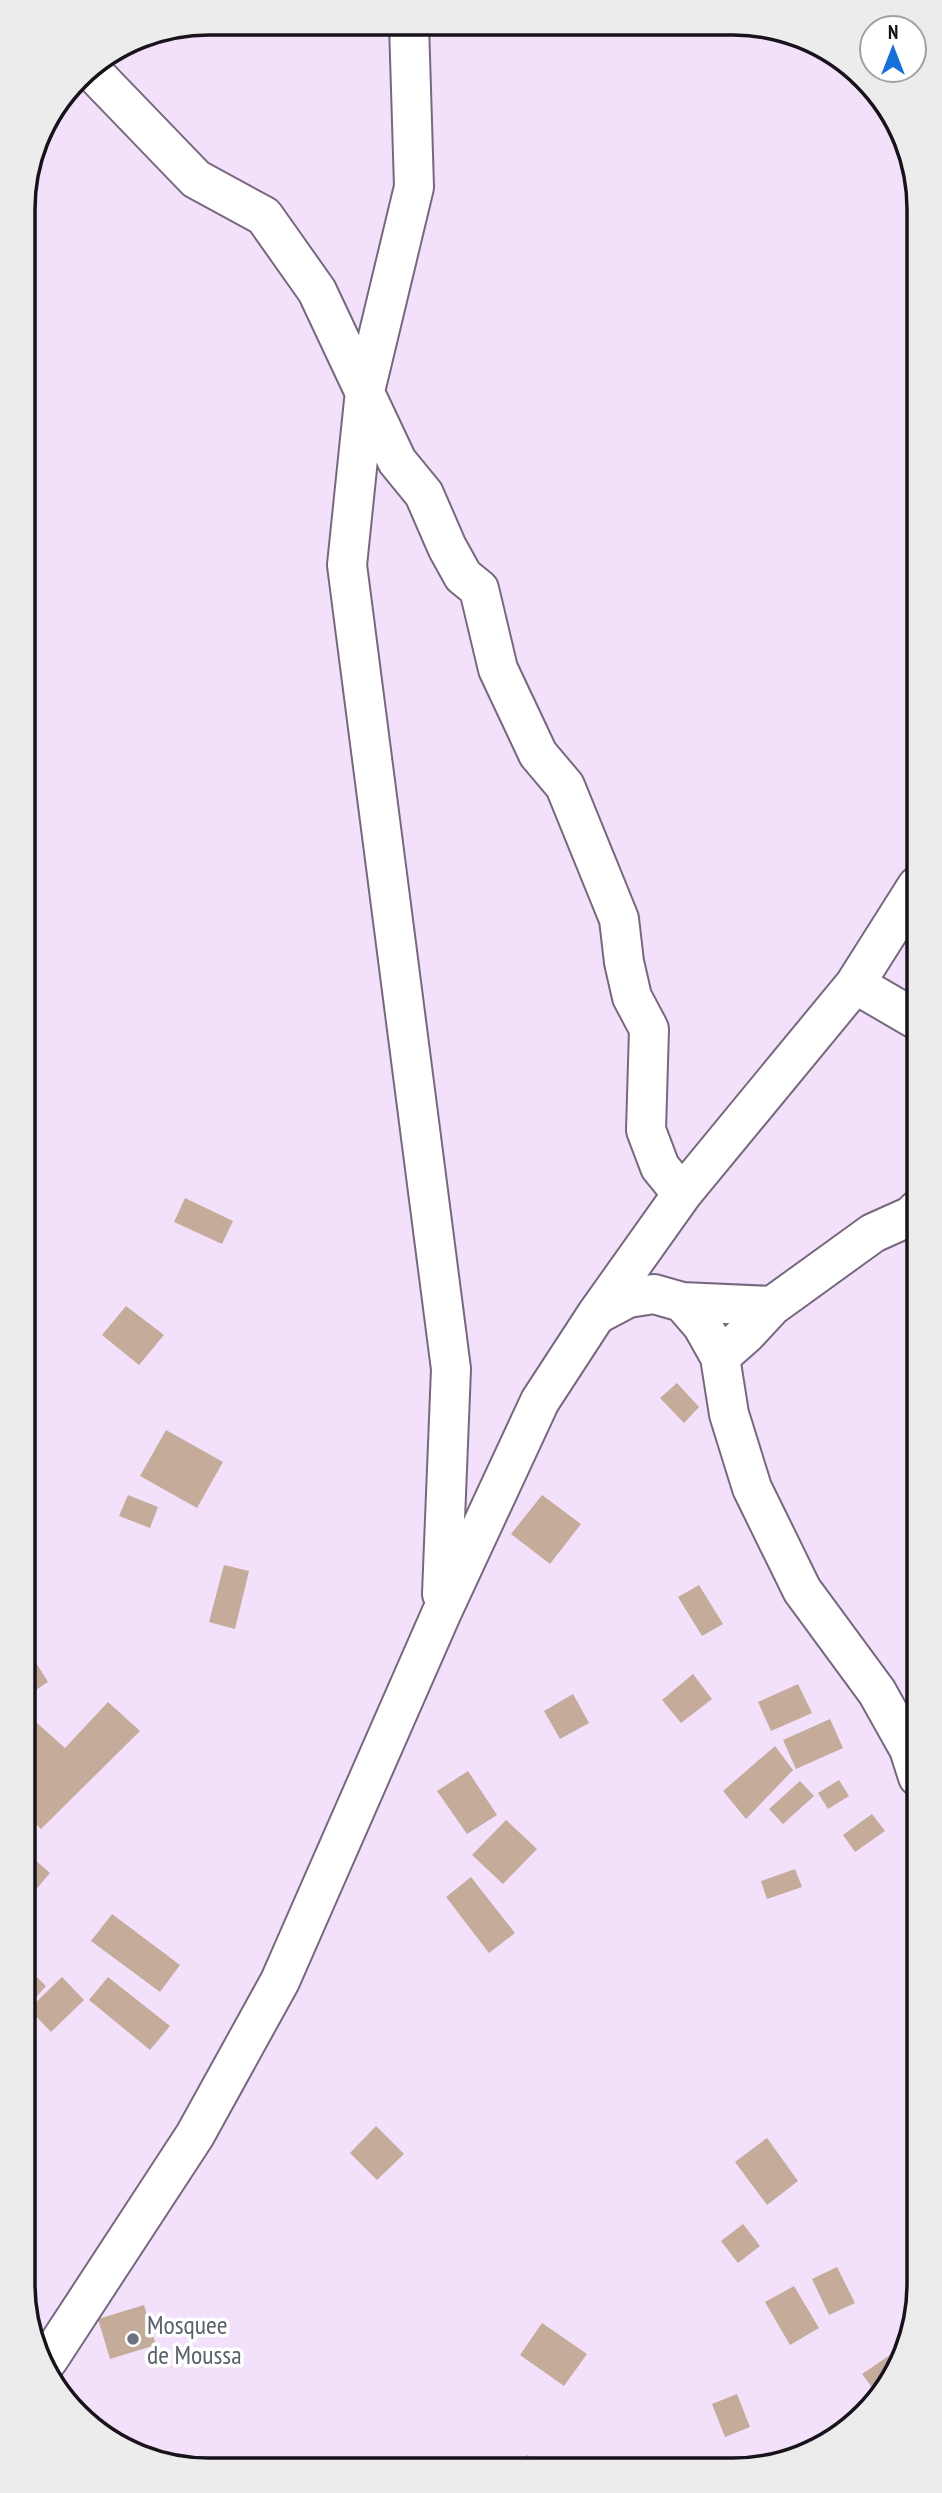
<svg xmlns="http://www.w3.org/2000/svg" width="942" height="2493" viewBox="0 0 942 2493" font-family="'PT Sans Narrow',sans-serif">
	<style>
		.building { fill: #c5ab9a }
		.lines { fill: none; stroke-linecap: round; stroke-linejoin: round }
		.minor-casing { stroke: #77687e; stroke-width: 42 }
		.minor { stroke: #fff; stroke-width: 38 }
		.worship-dot { fill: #6b7280; stroke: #fff; stroke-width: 2.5 }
		.labels { text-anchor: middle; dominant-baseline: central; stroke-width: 7; stroke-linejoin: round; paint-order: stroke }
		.worship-label { font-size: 26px; fill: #5b616d; stroke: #fff; text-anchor: start }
		.rim { fill: none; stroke: #18121b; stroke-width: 3.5 }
	</style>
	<rect width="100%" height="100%" fill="#f3e1fb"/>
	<path class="building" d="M 185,1198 L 233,1221 L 222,1244 L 174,1222 Z
		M 126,1306 L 164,1335 L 139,1365 L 102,1335 Z
		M 677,1383 L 699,1407 L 684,1423 L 660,1398 Z
		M 166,1430 L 223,1462 L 197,1508 L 140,1476 Z
		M 128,1495 L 158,1507 L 150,1528 L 119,1516 Z
		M 542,1495 L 581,1524 L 550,1564 L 511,1534 Z
		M 224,1565 L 249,1571 L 235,1629 L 209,1622 Z
		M 699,1585 L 723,1624 L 702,1636 L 678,1597 Z
		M 30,1653 L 48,1682 L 25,1697 L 25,1656 Z
		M 693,1674 L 712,1699 L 681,1723 L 662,1700 Z
		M 798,1684 L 812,1713 L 771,1731 L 758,1702 Z
		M 573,1694 L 589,1723 L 560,1739 L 544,1711 Z
		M 108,1702 L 140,1731 L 41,1829 L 26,1814 L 26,1735 L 37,1723 L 65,1748 Z
		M 830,1719 L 843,1748 L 796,1769 L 783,1740 Z
		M 775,1746 L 793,1770 L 746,1819 L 723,1791 Z
		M 468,1771 L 497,1815 L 467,1834 L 437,1791 Z
		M 839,1780 L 849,1796 L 828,1809 L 818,1793 Z
		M 800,1781 L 814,1796 L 783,1824 L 769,1809 Z
		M 872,1814 L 885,1831 L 855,1852 L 843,1835 Z
		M 506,1820 L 537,1849 L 503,1884 L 472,1855 Z
		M 26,1852 L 50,1873 L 26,1901 Z
		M 795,1869 L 802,1887 L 767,1899 L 761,1881 Z
		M 471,1877 L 515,1933 L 489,1953 L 446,1897 Z
		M 112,1914 L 180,1965 L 160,1992 L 91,1941 Z
		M 26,1967 L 46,1986 L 30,2004 L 26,2001 Z
		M 62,1977 L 84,2000 L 51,2032 L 29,2009 Z
		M 108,1977 L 170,2026 L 150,2050 L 89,2000 Z
		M 376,2126 L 404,2154 L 377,2180 L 350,2153 Z
		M 767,2138 L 798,2181 L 767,2205 L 735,2162 Z
		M 743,2224 L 760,2246 L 738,2263 L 721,2241 Z
		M 837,2267 L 855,2303 L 829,2315 L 812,2279 Z
		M 794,2286 L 819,2328 L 790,2345 L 765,2302 Z
		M 144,2305 L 156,2345 L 110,2359 L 98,2319 Z
		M 542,2323 L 587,2354 L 564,2386 L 520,2355 Z
		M 908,2343 L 905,2355 L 879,2397 L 862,2374 Z
		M 737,2394 L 750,2427 L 725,2437 L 712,2404 Z
		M 527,2455 L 544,2467 L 518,2467 Z"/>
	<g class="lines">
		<defs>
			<path id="minor" d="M 409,24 L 414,187 L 365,391 L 347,565 L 451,1369 L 442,1594
				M 89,68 L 196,179 L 264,216 L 317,291 L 397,461 L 424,494 L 447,547 L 463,576 L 479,589 L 498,669 L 538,754 L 565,786 L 619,919 L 624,962 L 632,997 L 649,1029 L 646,1130 L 660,1167 L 682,1194
				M 855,984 L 917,1020
				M 682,1302 L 772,1306
				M 596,1315 L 628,1298 L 654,1294 L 682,1302 L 702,1325 L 720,1357 L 729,1414 L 752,1488 L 802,1590 L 877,1692 L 909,1749 L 918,1777
				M 720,1357 L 746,1334 L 772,1306 L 873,1233 L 911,1216 L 917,1210
				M 48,2360 L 195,2135 L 280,1981 L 441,1614 L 540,1401 L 596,1315 L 682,1194 L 855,984 L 917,886"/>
		</defs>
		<use href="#minor" class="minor-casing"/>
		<use href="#minor" class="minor"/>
	</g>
	<circle class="worship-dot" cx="133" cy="2339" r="7"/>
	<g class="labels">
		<g class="worship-label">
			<text x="147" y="2324">Mosquee<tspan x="147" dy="30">de Moussa</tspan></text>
		</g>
	</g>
	<path d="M0 0H942V2493H0ZM209 35H733A174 174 0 0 1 907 209V2284A174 174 0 0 1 733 2458H209A174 174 0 0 1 35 2284V209A174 174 0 0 1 209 35Z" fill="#edeced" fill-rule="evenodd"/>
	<path class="rim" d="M209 35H733A174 174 0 0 1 907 209V2284A174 174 0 0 1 733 2458H209A174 174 0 0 1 35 2284V209A174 174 0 0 1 209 35Z"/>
	<g transform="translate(893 49)"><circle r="33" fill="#ffffff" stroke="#a3a0a4" stroke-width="2"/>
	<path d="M0-5L12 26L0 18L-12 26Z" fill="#176fd9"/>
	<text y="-10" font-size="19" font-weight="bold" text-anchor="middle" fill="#18121b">N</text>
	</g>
</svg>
